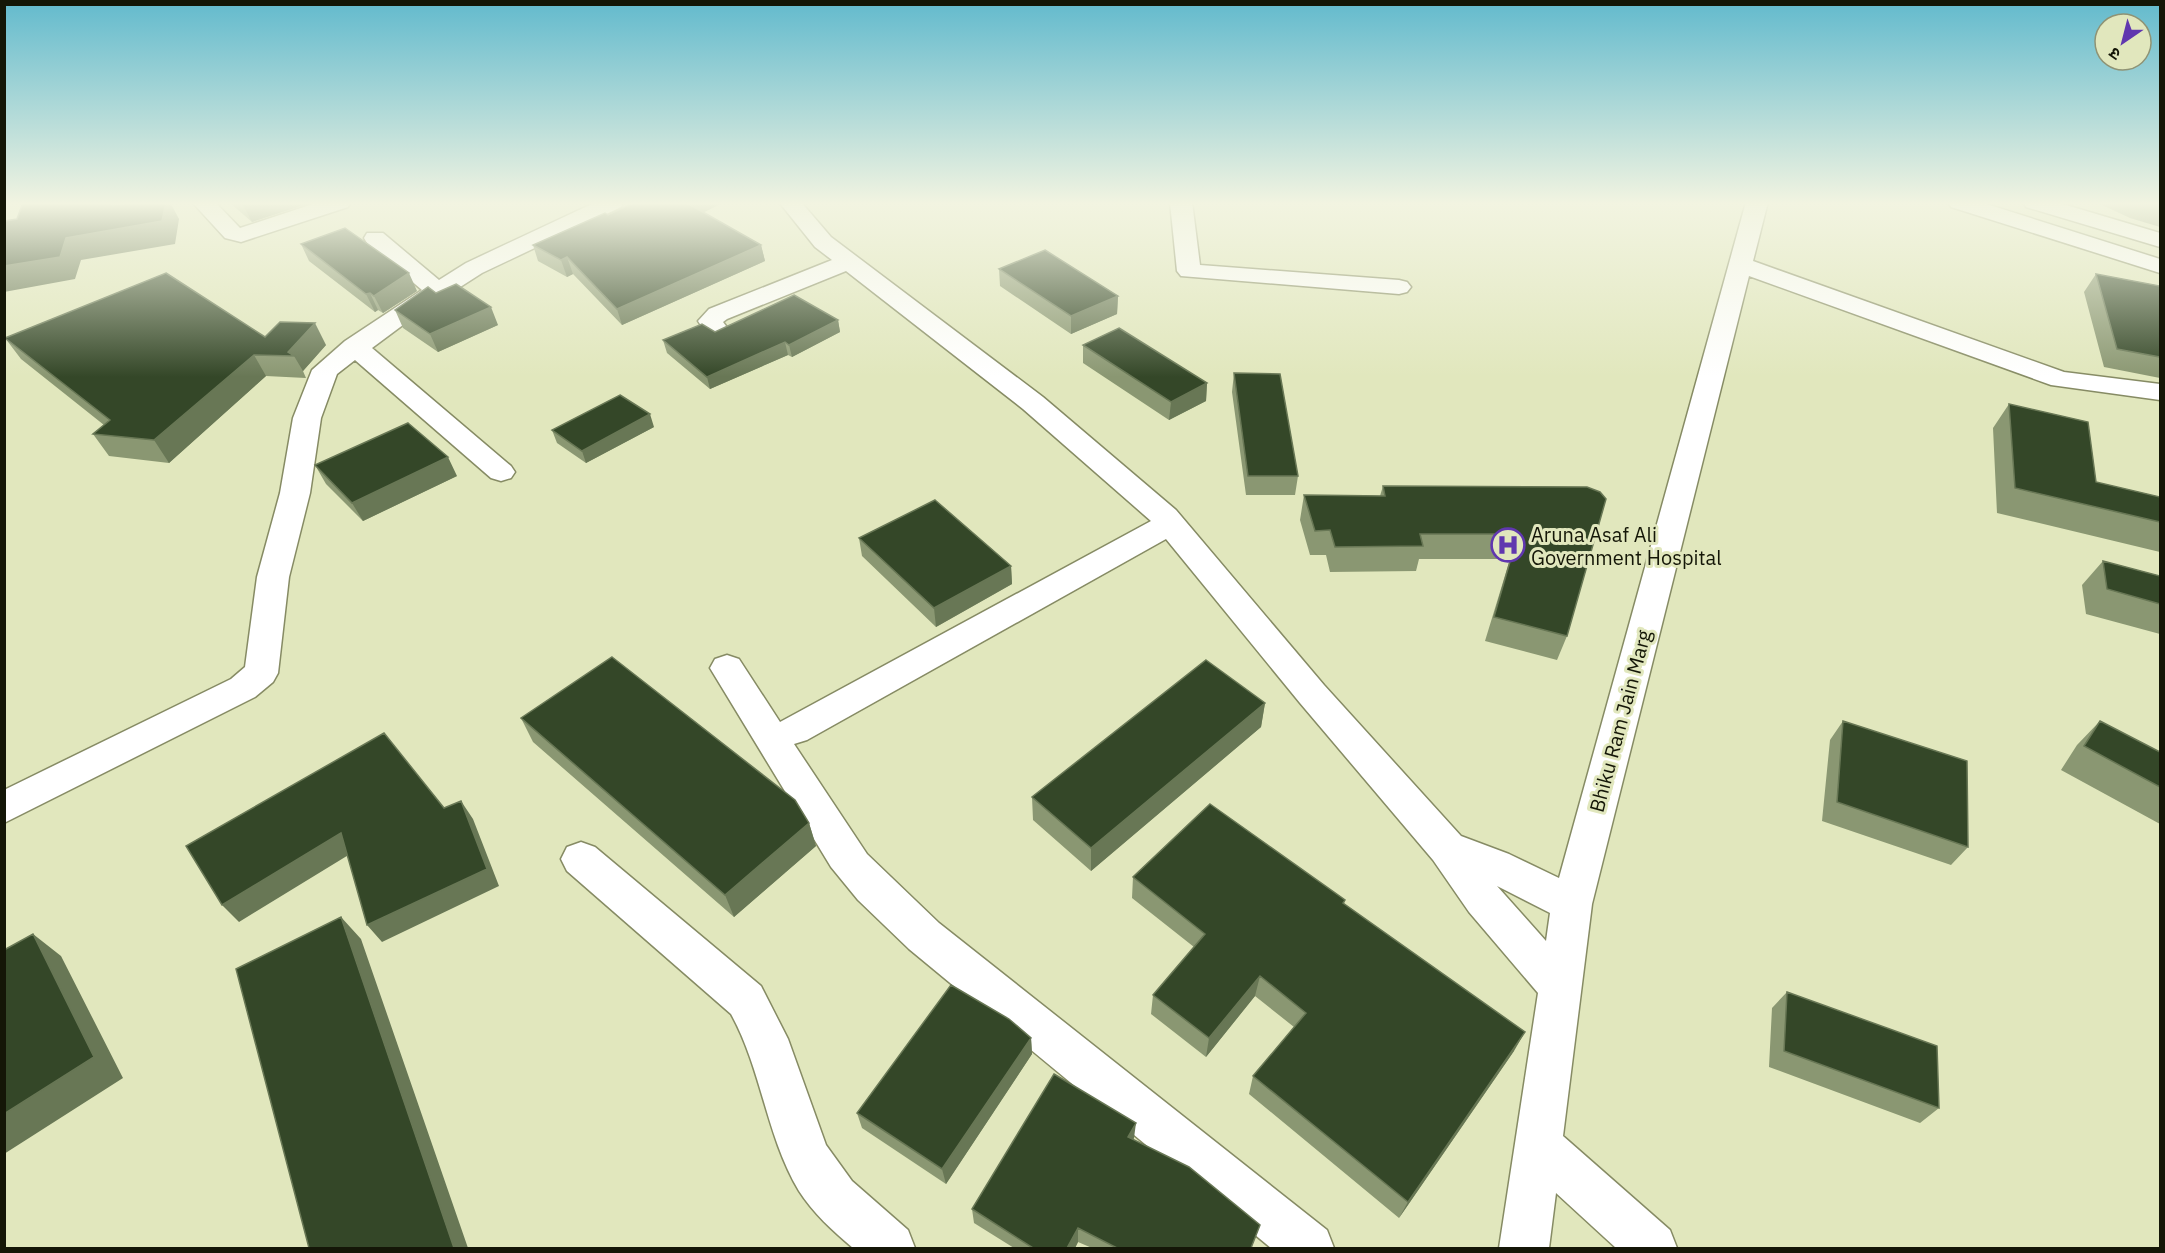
<svg xmlns="http://www.w3.org/2000/svg" width="2165" height="1253" viewBox="0 0 2165 1253" font-family="'IBM Plex Sans','Noto Sans Devanagari',sans-serif">
	<style>
		.lines { fill: none; stroke-linecap: round; stroke-linejoin: round }
		.minor-casing { stroke: #868b64; stroke-width: 3 }
		.minor { fill: #fff; fill-rule: evenodd }
		.wall { fill: #8a9772 }
		.shaded-wall { fill: #687755 }
		.building { fill: #344728; stroke: #687755; stroke-width: 1.5 }
		.labels { text-anchor: middle; dominant-baseline: central; stroke-width: 6; stroke-linejoin: round; paint-order: stroke }
		.poi-label { font-size: 20px; fill: #141607; stroke: #e1e7bd; text-anchor: start }
		.street-label { font-size: 20px; fill: #141607; stroke: #e1e7bd }
	</style>
	<rect width="100%" height="100%" fill="#e1e7bd"/>
	<g class="lines">
		<defs>
			<path id="minor" d="M 192,202 L 215,202 L 240,228 L 319,202 L 351,202 L 348,207 L 241,242 L 225,238 Z
				M 596,202 L 624,202 L 621,207 L 482,273 L 415,316 L 372,348 L 511,466 L 515,472 L 511,478 L 501,481 L 491,478 L 355,360 L 337,374 L 321,418 L 310,493 L 289,577 L 278,673 L 273,682 L 255,697 L 4,823 L 4,790 L 231,679 L 245,667 L 257,577 L 280,493 L 293,418 L 312,370 L 345,341 L 422,290 L 367,243 L 364,238 L 367,233 L 383,233 L 439,280 L 466,263 Z
				M 779,202 L 801,202 L 831,237 L 1043,397 L 1176,510 L 1324,685 L 1461,836 L 1509,854 L 1559,878 L 1746,202 L 1768,202 L 1753,261 L 2064,372 L 2160,384 L 2160,400 L 2051,385 L 1749,276 L 1592,904 L 1563,1136 L 1670,1230 L 1677,1248 L 1616,1248 L 1556,1193 L 1549,1248 L 1499,1248 L 1538,993 L 1469,912 L 1433,860 L 1300,703 L 1166,539 L 807,740 L 794,744 L 867,854 L 939,923 L 1327,1230 L 1334,1248 L 1271,1248 L 909,949 L 858,900 L 831,867 L 710,668 L 715,659 L 727,655 L 739,659 L 780,722 L 1151,521 L 1023,409 L 846,271 L 727,319 L 723,322 L 732,334 L 728,339 L 719,342 L 710,339 L 698,321 L 709,309 L 832,260 L 815,247 ZM 1497,886 L 1550,913 L 1546,941 Z
				M 1170,202 L 1192,202 L 1200,265 L 1399,280 L 1407,282 L 1411,287 L 1407,292 L 1399,294 L 1181,276 L 1177,271 Z
				M 1948,202 L 1980,202 L 2160,259 L 2160,273 L 1951,207 Z
				M 2023,202 L 2056,202 L 2160,233 L 2160,247 L 2026,207 Z
				M 581,842 L 595,847 L 761,986 L 788,1039 L 826,1145 L 852,1181 L 908,1230 L 915,1248 L 853,1248 C 833,1231 813,1213 799,1191 C 766,1136 762,1070 731,1014 L 567,871 L 561,859 L 567,847 Z"/>
		</defs>
		<use href="#minor" class="minor-casing"/>
		<use href="#minor" class="minor"/>
	</g>
	<path class="wall" d="M 229,202 L 313,202 L 252,222 Z
		M 635,202 L 724,202 L 703,212 L 761,245 L 765,261 L 622,325 L 573,274 L 567,277 L 538,261 L 533,245 L 608,215 Z
		M 2091,202 L 2160,202 L 2160,227 L 2130,218 L 2100,204 Z
		M 301,244 L 417,291 L 383,313 L 378,310 L 375,312 L 309,261 Z
		M 999,269 L 1118,296 L 1117,314 L 1071,334 L 1000,286 Z
		M 2096,274 L 2160,286 L 2160,378 L 2104,367 L 2084,292 Z
		M 436,293 L 498,325 L 438,352 L 403,328 L 395,310 Z
		M 838,320 L 840,332 L 792,357 L 788,355 L 710,389 L 667,353 L 663,340 L 715,332 Z
		M 265,337 L 326,345 L 303,371 L 306,378 L 266,376 L 169,463 L 109,456 L 93,434 L 104,425 L 21,359 L 5,338 Z
		M 1083,345 L 1207,383 L 1206,401 L 1169,420 L 1083,363 Z
		M 1234,373 L 1298,476 L 1295,495 L 1246,495 L 1232,392 Z
		M 2009,404 L 2096,482 L 2160,497 L 2160,552 L 1997,513 L 1993,428 Z
		M 654,427 L 586,463 L 557,443 L 552,430 Z
		M 315,465 L 457,476 L 363,521 L 326,484 Z
		M 1383,486 L 1587,487 L 1567,636 L 1557,660 L 1485,641 L 1510,559 L 1419,559 L 1416,571 L 1330,572 L 1326,555 L 1310,555 L 1300,520 L 1304,495 L 1380,496 Z
		M 859,538 L 1011,566 L 1012,584 L 936,627 L 862,556 Z
		M 2103,561 L 2160,576 L 2160,634 L 2086,614 L 2082,585 Z
		M 1265,703 L 1261,727 L 1091,871 L 1033,820 L 1032,797 Z
		M 521,718 L 809,823 L 816,846 L 734,917 L 533,742 Z
		M 1843,721 L 1968,847 L 1951,865 L 1822,821 L 1830,740 Z
		M 2100,721 L 2160,752 L 2160,824 L 2061,770 L 2077,745 Z
		M 1133,877 L 1345,900 L 1344,904 L 1514,1051 L 1399,1218 L 1249,1094 L 1253,1076 L 1294,1027 L 1255,996 L 1206,1057 L 1151,1014 L 1153,995 L 1194,947 L 1132,898 Z
		M 1787,992 L 1939,1108 L 1920,1123 L 1769,1067 L 1772,1008 Z
		M 1031,1038 L 1032,1054 L 946,1184 L 862,1128 L 857,1113 Z
		M 1134,1138 L 1133,1140 L 1252,1248 L 1092,1248 L 1078,1242 L 1075,1248 L 1014,1248 L 974,1223 L 972,1209 Z"/>
	<path class="shaded-wall" d="M 113,202 L 132,202 L 126,227 L 166,202 L 170,202 L 179,219 L 175,244 L 81,260 L 75,279 L 4,292 L 4,266 L 66,238 L 112,205 Z
		M 253,202 L 313,202 L 252,222 L 243,205 Z
		M 689,202 L 724,202 L 691,219 L 687,203 Z
		M 761,245 L 765,261 L 622,325 L 617,309 Z
		M 567,257 L 573,274 L 567,277 L 561,260 Z
		M 409,273 L 417,291 L 383,313 L 374,296 Z
		M 370,293 L 378,310 L 375,312 L 366,294 Z
		M 1118,296 L 1117,314 L 1071,334 L 1071,316 Z
		M 491,307 L 498,325 L 438,352 L 430,334 Z
		M 838,320 L 840,332 L 792,357 L 789,345 Z
		M 315,323 L 326,345 L 303,371 L 294,356 L 288,352 Z
		M 785,342 L 788,355 L 710,389 L 707,377 Z
		M 254,355 L 266,376 L 169,463 L 154,440 Z
		M 1207,383 L 1206,401 L 1169,420 L 1171,402 Z
		M 650,414 L 654,427 L 586,463 L 582,451 Z
		M 448,457 L 457,476 L 363,521 L 352,503 Z
		M 1011,566 L 1012,584 L 936,627 L 934,608 Z
		M 1265,703 L 1261,727 L 1091,871 L 1091,848 Z
		M 461,801 L 473,819 L 499,886 L 382,942 L 367,925 Z
		M 809,823 L 816,846 L 734,917 L 725,895 Z
		M 341,833 L 355,851 L 239,922 L 222,905 Z
		M 341,917 L 361,939 L 468,1248 L 454,1248 Z
		M 33,934 L 61,956 L 123,1078 L 4,1154 L 4,1114 Z
		M 1260,976 L 1255,996 L 1206,1057 L 1209,1038 Z
		M 1525,1032 L 1514,1051 L 1399,1218 L 1408,1202 Z
		M 1031,1038 L 1032,1054 L 946,1184 L 942,1169 Z
		M 1136,1123 L 1134,1138 L 1127,1152 L 1128,1137 Z
		M 1078,1228 L 1078,1242 L 1075,1248 L 1067,1248 Z"/>
	<path class="building" d="M 23,202 L 113,202 L 112,205 L 135,202 L 166,202 L 162,221 L 66,238 L 60,257 L 4,266 L 4,224 L 5,221 L 17,219 Z
		M 240,202 L 253,202 L 243,205 Z
		M 635,202 L 689,202 L 687,203 L 761,245 L 617,309 L 567,257 L 561,260 L 533,245 L 605,213 L 608,215 Z
		M 345,228 L 409,273 L 374,296 L 370,293 L 366,294 L 301,244 Z
		M 1045,250 L 1118,296 L 1071,316 L 999,269 Z
		M 166,273 L 265,337 L 280,322 L 315,323 L 288,352 L 294,356 L 254,355 L 154,440 L 93,434 L 110,420 L 5,338 Z
		M 2096,274 L 2160,286 L 2160,357 L 2117,349 Z
		M 456,284 L 491,307 L 430,334 L 395,310 L 428,287 L 436,293 Z
		M 794,295 L 838,320 L 789,345 L 785,342 L 707,377 L 663,340 L 702,324 L 715,332 Z
		M 1119,328 L 1207,383 L 1171,402 L 1083,345 Z
		M 1234,373 L 1280,374 L 1298,476 L 1248,476 Z
		M 620,395 L 650,414 L 582,451 L 552,430 Z
		M 2009,404 L 2088,422 L 2096,482 L 2160,497 L 2160,522 L 2015,488 Z
		M 408,423 L 448,457 L 352,503 L 315,465 Z
		M 1383,486 L 1587,487 L 1600,492 L 1606,499 L 1567,636 L 1494,617 L 1518,534 L 1420,534 L 1423,546 L 1335,547 L 1330,530 L 1315,531 L 1304,495 L 1385,496 Z
		M 935,500 L 1011,566 L 934,608 L 859,538 Z
		M 2103,561 L 2160,576 L 2160,604 L 2107,589 Z
		M 612,657 L 795,800 L 809,823 L 725,895 L 521,718 Z
		M 1206,660 L 1265,703 L 1091,848 L 1032,797 Z
		M 1843,721 L 1967,761 L 1968,847 L 1837,802 Z
		M 2100,721 L 2160,752 L 2160,787 L 2084,746 Z
		M 384,733 L 444,808 L 461,801 L 487,869 L 367,925 L 341,833 L 222,905 L 186,846 Z
		M 1210,804 L 1345,900 L 1343,903 L 1525,1032 L 1408,1202 L 1253,1076 L 1306,1013 L 1260,976 L 1209,1038 L 1153,995 L 1205,934 L 1133,877 Z
		M 341,917 L 454,1248 L 309,1248 L 236,969 Z
		M 33,934 L 94,1057 L 4,1114 L 4,950 Z
		M 951,985 L 1009,1019 L 1031,1038 L 942,1169 L 857,1113 Z
		M 1787,992 L 1937,1046 L 1939,1108 L 1784,1051 Z
		M 1054,1074 L 1136,1123 L 1128,1137 L 1189,1167 L 1260,1225 L 1251,1248 L 1117,1248 L 1078,1228 L 1067,1248 L 1033,1248 L 972,1209 Z"/>
	<linearGradient id="sky" x2="0" y2="1"><stop stop-color="#62bacd"/><stop offset="0.54" stop-color="#f2f4e1"/><stop offset="1" stop-color="#f2f4e1" stop-opacity="0"/></linearGradient>
	<rect width="2165" height="377" fill="url(#sky)"/>
	<defs>
		<symbol id="hospital-ring" viewBox="-11 -11 22 22"><circle r="9.5" fill="#e1e7bd" stroke="#6037af" stroke-width="1.5"/><path d="M-5-5h3v3.5h4V-5h3V5h-3V1.5h-4V5h-3Z" fill="#6037af"/></symbol>
	</defs>
	<g fill-rule="evenodd">
		<use href="#hospital-ring" x="1489" y="526" width="38" height="38"/>
	</g>
	<g class="labels">
		<g class="poi-label">
			<text x="1531" y="534">Aruna Asaf Ali<tspan x="1531" dy="23">Government Hospital</tspan></text>
		</g>
		<g class="street-label">
			<text transform="translate(1620 721) rotate(-75)">Bhiku Ram Jain Marg</text>
		</g>
	</g>
	<rect width="2165" height="1253" fill="none" stroke="#141607" stroke-width="12"/>
	<g transform="translate(2123 42) rotate(215)"><circle r="28" fill="#e1e7bd" stroke="#8f9374" stroke-width="1.5"/>
	<path d="M0-4.5L10 22L0 15L-10 22Z" fill="#6037af"/>
	<text y="-9" font-size="16" font-weight="bold" text-anchor="middle" fill="#141607">उ</text>
	</g>
</svg>
